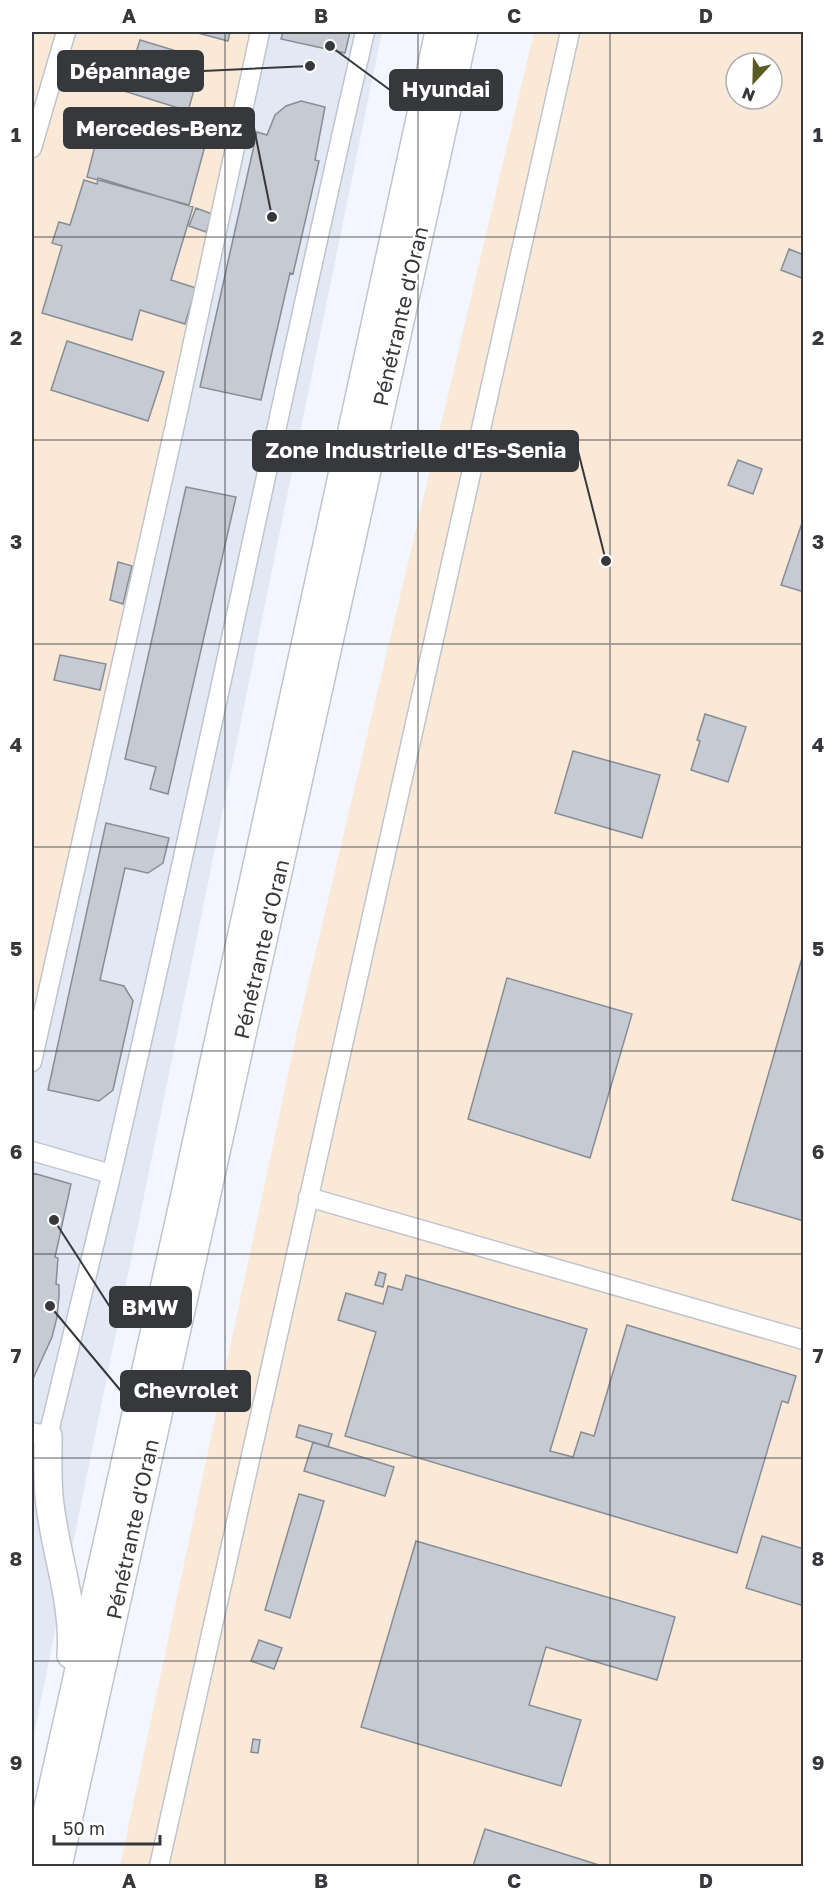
<svg xmlns="http://www.w3.org/2000/svg" width="835" height="1898" viewBox="0 0 835 1898" font-family="'Golos Text',sans-serif">
	<style>
		.built { fill: #e2e9f5 }
		.industrial { fill: #fbe9d8; fill-rule: evenodd }
		.building { fill: #c6cad3; stroke: #888d95; stroke-width: 1.5 }
		.lines { fill: none; stroke-linecap: round; stroke-linejoin: round }
		.minor-casing { stroke: #bfc4cd; stroke-width: 21 }
		.highway-casing { stroke: #bfc4cd; stroke-width: 30 }
		.minor { stroke: #fff; stroke-width: 18 }
		.highway { stroke: #fff; stroke-width: 27 }
		.grid { fill: none; stroke: #36383c; stroke-width: 1.5; stroke-opacity: 0.55 }
		.labels { text-anchor: middle; dominant-baseline: central; stroke-width: 4.5; stroke-linejoin: round; paint-order: stroke }
		.street-label { font-size: 21px; fill: #36383c; stroke: #fff }
		.leader { fill: none; stroke: #36383c; stroke-width: 2 }
		.callout-dot { fill: #36383c; stroke: #fff; stroke-width: 2 }
		.callout { fill: #36383c; stroke: #36383c; stroke-width: 2 }
		.callout-label { font-size: 22px; text-anchor: middle; font-weight: bold; fill: #fff }
		.neatline { fill: none; stroke: #36383c; stroke-width: 2 }
		.grid-label { font-size: 20px; text-anchor: middle; font-weight: bold; fill: #36383c }
	</style>
	<rect width="100%" height="100%" fill="#f3f6fe"/>
	<path class="built" d="M 252,32 L 382,32 L 32,1744 L 32,1054 Z"/>
	<path class="industrial" d="M 32,32 L 252,32 L 32,1054 Z
		M 534,32 L 803,32 L 803,1866 L 120,1866 L 299,1022 ZM 736,63 L 772,63 L 772,99 L 736,99 Z"/>
	<path class="building" d="M 194,32 L 230,32 L 228,41 Z
		M 283,32 L 350,32 L 345,53 L 281,39 Z
		M 140,40 L 203,59 L 188,111 L 124,91 Z
		M 301,101 L 325,107 L 315,160 L 319,161 L 293,274 L 290,273 L 261,400 L 200,387 L 257,132 L 267,135 L 275,115 L 286,106 Z
		M 103,114 L 206,142 L 189,205 L 87,177 Z
		M 98,178 L 193,207 L 171,280 L 196,288 L 185,324 L 140,310 L 132,340 L 42,313 L 62,246 L 52,243 L 59,222 L 70,225 L 84,180 L 97,184 Z
		M 196,208 L 212,214 L 206,232 L 189,226 Z
		M 789,249 L 804,255 L 804,279 L 781,270 Z
		M 67,341 L 164,372 L 148,421 L 51,390 Z
		M 738,460 L 762,469 L 753,494 L 728,485 Z
		M 186,487 L 236,497 L 168,794 L 150,789 L 156,767 L 125,759 Z
		M 802,523 L 804,523 L 804,592 L 781,585 Z
		M 118,562 L 132,566 L 123,604 L 110,600 Z
		M 60,655 L 106,664 L 100,690 L 54,680 Z
		M 705,714 L 746,727 L 728,782 L 691,770 L 700,741 L 697,740 Z
		M 573,751 L 660,775 L 642,838 L 555,813 Z
		M 106,823 L 169,838 L 163,863 L 148,873 L 125,868 L 100,980 L 124,986 L 133,1001 L 113,1090 L 99,1101 L 48,1090 Z
		M 804,951 L 804,1221 L 732,1200 Z
		M 507,978 L 632,1014 L 590,1158 L 468,1119 Z
		M 33,1173 L 71,1184 L 55,1257 L 58,1258 L 56,1284 L 59,1285 L 59,1296 L 57,1317 L 52,1337 L 32,1381 Z
		M 379,1272 L 386,1274 L 383,1287 L 375,1285 Z
		M 406,1275 L 587,1329 L 550,1451 L 573,1457 L 581,1432 L 594,1436 L 627,1325 L 796,1376 L 788,1403 L 782,1401 L 737,1553 L 345,1436 L 376,1332 L 338,1320 L 346,1293 L 383,1304 L 388,1286 L 402,1290 Z
		M 299,1425 L 332,1434 L 328,1447 L 296,1437 Z
		M 313,1442 L 394,1467 L 385,1496 L 304,1471 Z
		M 299,1494 L 324,1501 L 290,1618 L 265,1610 Z
		M 762,1536 L 804,1549 L 804,1606 L 746,1588 Z
		M 416,1541 L 675,1617 L 657,1680 L 546,1647 L 529,1705 L 581,1720 L 561,1786 L 361,1727 Z
		M 259,1640 L 282,1648 L 274,1669 L 251,1661 Z
		M 253,1739 L 260,1740 L 258,1753 L 251,1752 Z
		M 485,1829 L 602,1866 L 473,1866 Z"/>
	<g class="lines">
		<defs>
			<path id="minor" d="M 32,148 L 66,32
				M 32,1062 L 175,425 L 260,32
				M 32,1151 L 111,1174
				M 308,1197 L 804,1340
				M 32,1432 L 48,1436 C 69,1350 90,1263 111,1176 C 200,796 277,412 365,32
				M 159,1866 L 570,32"/>
			<path id="highway" d="M 48,1436 C 48,1459 47,1483 50,1505 C 56,1556 75,1604 71,1655
				M 35,1866 L 181,1213 L 439,32
				M 58,1866 L 464,32"/>
		</defs>
		<use href="#minor" class="minor-casing"/>
		<use href="#highway" class="highway-casing"/>
		<use href="#minor" class="minor"/>
		<use href="#highway" class="highway"/>
	</g>
	<path class="grid" d="M 225,32 L 225,1866M 418,32 L 418,1866M 610,32 L 610,1866M 32,237 L 804,237M 32,440 L 804,440M 32,644 L 804,644M 32,847 L 804,847M 32,1051 L 804,1051M 32,1254 L 804,1254M 32,1458 L 804,1458M 32,1661 L 804,1661"/>
	<g class="labels">
		<g class="street-label">
			<text transform="translate(400 316) rotate(-77)">Pénétrante d'Oran</text>
			<text transform="translate(261 949) rotate(-77)">Pénétrante d'Oran</text>
			<text transform="translate(132 1529) rotate(-78)">Pénétrante d'Oran</text>
		</g>
	</g>
	<path class="leader" d="M310 66L203 71M330 46L390 90M272 217L254 128M606 561L578 451M54 1220L110 1307M50 1306L121 1391"/>
	<g class="callout-dot">
		<circle cx="310" cy="66" r="6"/>
		<circle cx="330" cy="46" r="6"/>
		<circle cx="272" cy="217" r="6"/>
		<circle cx="606" cy="561" r="6"/>
		<circle cx="54" cy="1220" r="6"/>
		<circle cx="50" cy="1306" r="6"/>
	</g>
	<g class="callout">
		<rect x="58" y="51" width="145" height="40" rx="6"/>
		<rect x="390" y="70" width="112" height="40" rx="6"/>
		<rect x="64" y="108" width="190" height="40" rx="6"/>
		<rect x="253" y="431" width="325" height="40" rx="6"/>
		<rect x="110" y="1287" width="81" height="40" rx="6"/>
		<rect x="121" y="1371" width="129" height="40" rx="6"/>
	</g>
	<g class="callout-label">
		<text x="130" y="79">Dépannage</text>
		<text x="446" y="97">Hyundai</text>
		<text x="159" y="136">Mercedes-Benz</text>
		<text x="416" y="458">Zone Industrielle d'Es-Senia</text>
		<text x="150" y="1315">BMW</text>
		<text x="186" y="1398">Chevrolet</text>
	</g>
	<rect width="835" height="1898" fill="none" stroke="#ffffff" stroke-width="66"/>
	<g transform="translate(754 81) rotate(202)"><circle r="28" fill="#ffffff" stroke="#afafb1" stroke-width="1.5"/>
	<path d="M0-4.5L10 22L0 15L-10 22Z" fill="#5c5a27"/>
	<text y="-9" font-size="16" font-weight="bold" text-anchor="middle" fill="#36383c">N</text>
	</g>
	<path d="M54 1835v9h106v-9" fill="none" stroke="#36383c" stroke-width="3"/>
	<text x="63" y="1835" font-size="18" fill="#36383c" stroke="#ffffff" stroke-width="4.5" paint-order="stroke">50 m</text>
	<rect x="33" y="33" width="769" height="1832" class="neatline"/>
	<g class="grid-label">
		<text x="129" y="23">A</text>
		<text x="321" y="23">B</text>
		<text x="514" y="23">C</text>
		<text x="706" y="23">D</text>
		<text x="16" y="142">1</text>
		<text x="818" y="142">1</text>
		<text x="16" y="345">2</text>
		<text x="818" y="345">2</text>
		<text x="16" y="549">3</text>
		<text x="818" y="549">3</text>
		<text x="16" y="752">4</text>
		<text x="818" y="752">4</text>
		<text x="16" y="956">5</text>
		<text x="818" y="956">5</text>
		<text x="16" y="1159">6</text>
		<text x="818" y="1159">6</text>
		<text x="16" y="1363">7</text>
		<text x="818" y="1363">7</text>
		<text x="16" y="1566">8</text>
		<text x="818" y="1566">8</text>
		<text x="16" y="1770">9</text>
		<text x="818" y="1770">9</text>
		<text x="129" y="1888">A</text>
		<text x="321" y="1888">B</text>
		<text x="514" y="1888">C</text>
		<text x="706" y="1888">D</text>
	</g>
</svg>
